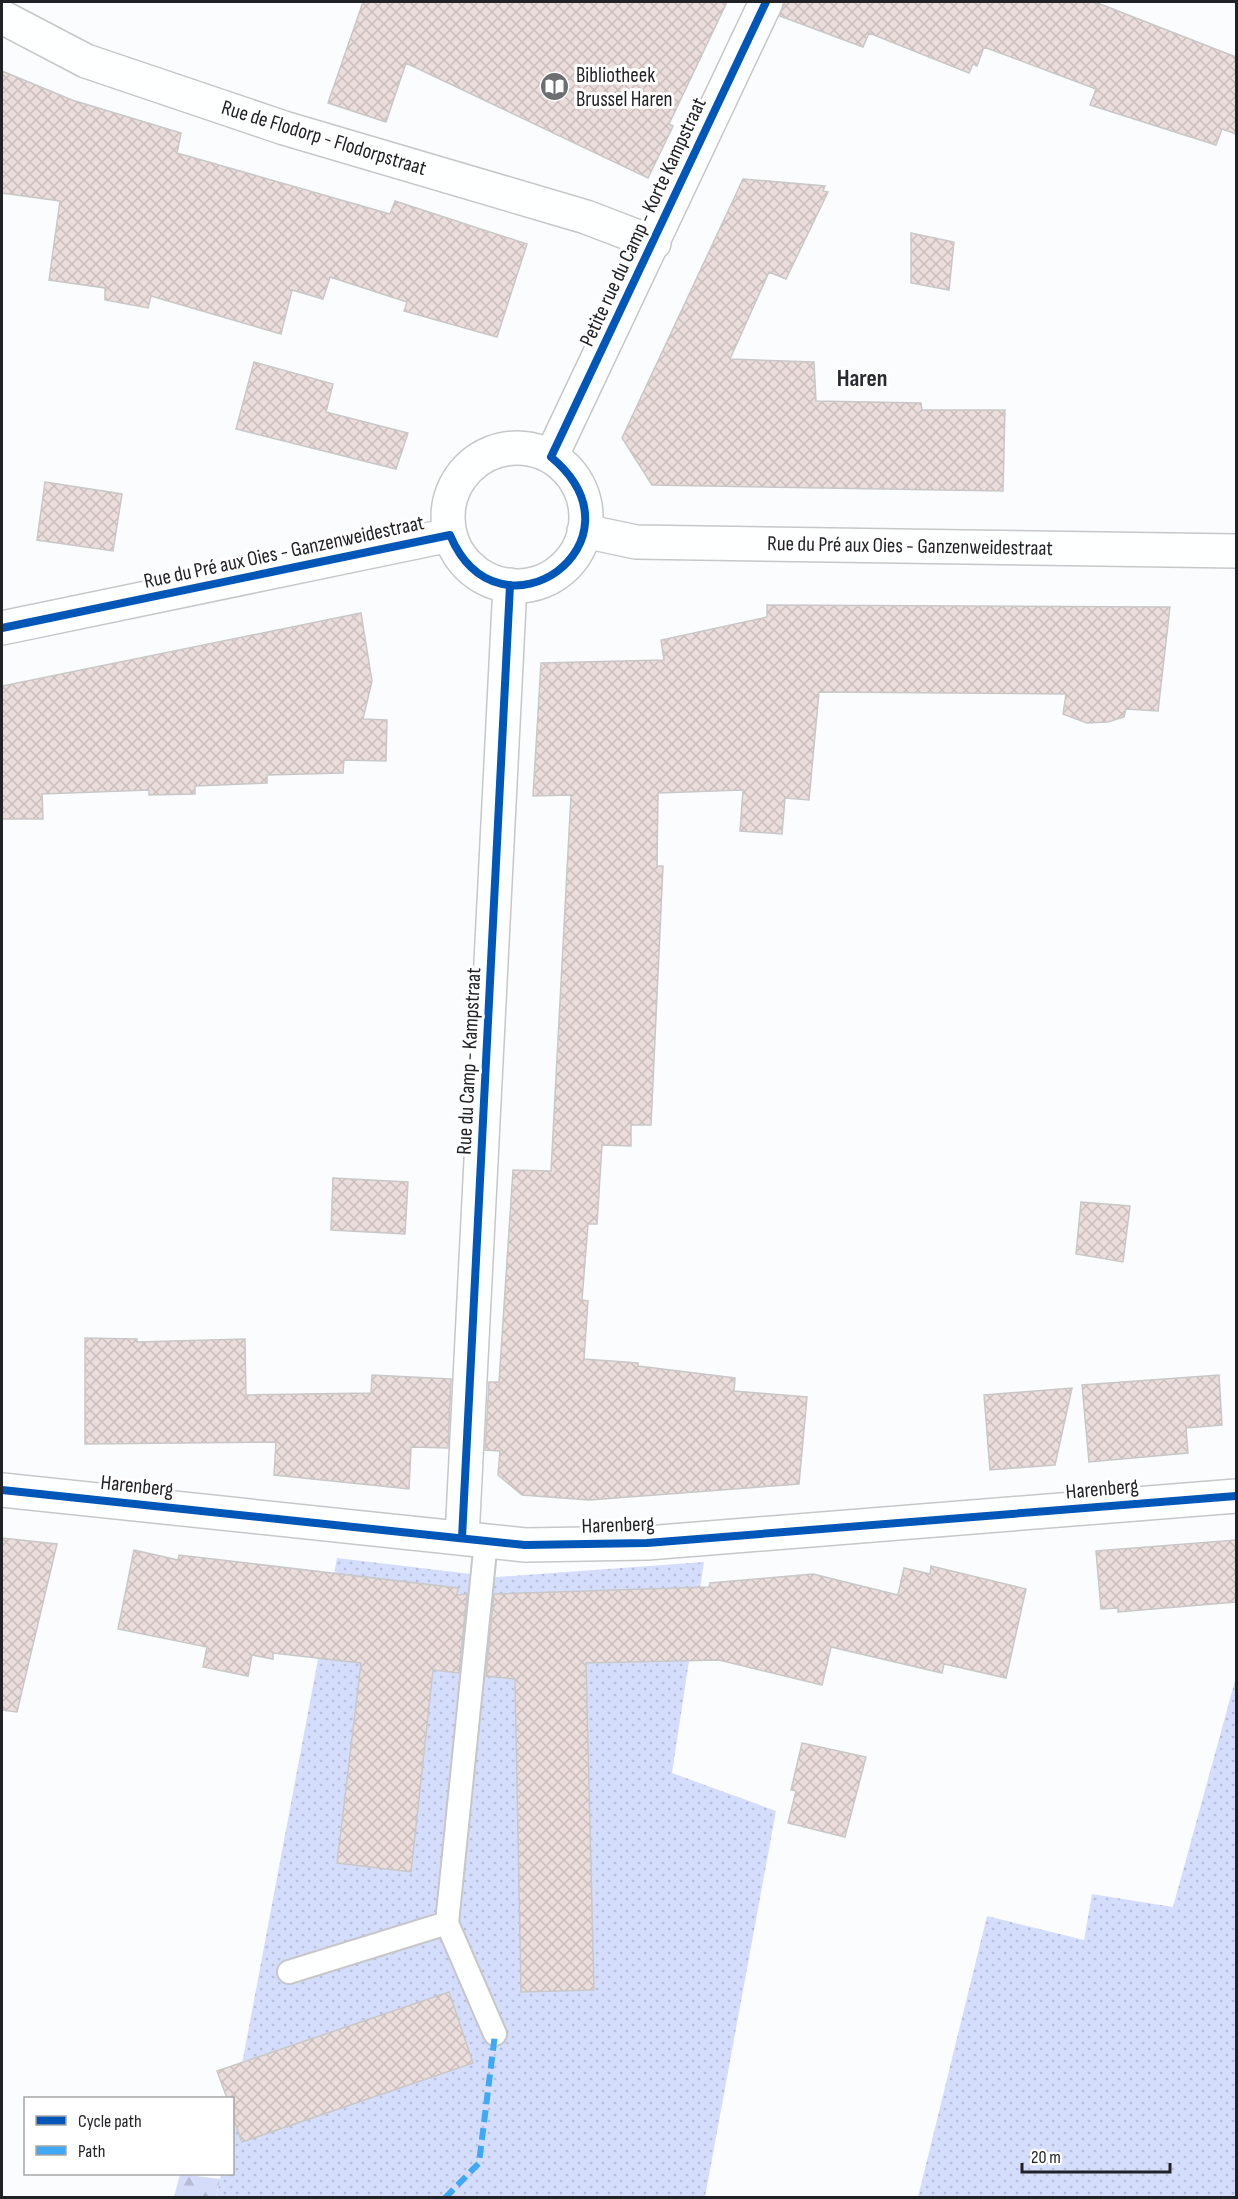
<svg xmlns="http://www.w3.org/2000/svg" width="1238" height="2199" viewBox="0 0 1238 2199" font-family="'Sofia Sans Condensed',sans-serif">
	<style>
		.grass { fill: url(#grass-dots) }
		.forest { fill: url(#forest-firs) }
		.building { fill: url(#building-cross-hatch); stroke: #c9c8c8; stroke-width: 1.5 }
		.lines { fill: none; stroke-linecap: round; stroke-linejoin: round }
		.lane-casing { stroke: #c7c7c9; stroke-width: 26 }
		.street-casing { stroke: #c7c7c9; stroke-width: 36 }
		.lane { stroke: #feffff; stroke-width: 22 }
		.street { stroke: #feffff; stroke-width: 33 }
		.quiet { stroke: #3fa9f5; stroke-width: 6; stroke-dasharray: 12 6; stroke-linecap: butt }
		.cycleway-casing { stroke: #fff; stroke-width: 11 }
		.cycleway { stroke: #0057b8; stroke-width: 8 }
		.labels { text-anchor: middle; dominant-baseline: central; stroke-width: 6; stroke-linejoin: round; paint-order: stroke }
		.poi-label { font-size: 21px; fill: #212225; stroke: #fff; text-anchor: start }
		.street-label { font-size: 21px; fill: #212225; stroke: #fff }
		.quarter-label { font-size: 24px; font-weight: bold; fill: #2a2b31; stroke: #fff }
	</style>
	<defs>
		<pattern id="grass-dots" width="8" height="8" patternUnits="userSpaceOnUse" patternTransform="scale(1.5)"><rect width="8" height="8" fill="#d5ddfc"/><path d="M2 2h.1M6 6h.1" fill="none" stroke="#b7bdd8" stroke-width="1.8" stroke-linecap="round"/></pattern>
		<pattern id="forest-firs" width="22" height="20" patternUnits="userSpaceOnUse" patternTransform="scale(1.5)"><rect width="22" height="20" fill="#d5dcf9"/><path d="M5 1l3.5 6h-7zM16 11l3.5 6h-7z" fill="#b7bcd5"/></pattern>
		<pattern id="building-cross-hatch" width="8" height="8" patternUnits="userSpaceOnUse" patternTransform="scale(1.5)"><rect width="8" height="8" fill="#ebdddb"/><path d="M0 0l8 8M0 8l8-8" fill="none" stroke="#c9bdbc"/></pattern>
	</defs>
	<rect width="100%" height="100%" fill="#fbfcfd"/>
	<path class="grass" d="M 337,1558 L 496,1577 L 704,1562 L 672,1773 L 776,1811 L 705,2197 L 216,2198 L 221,2174 L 232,2174 L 233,2112 Z
		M 1236,1677 L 1236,2197 L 918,2197 L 987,1916 L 1084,1940 L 1092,1894 L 1173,1907 Z"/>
	<path class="forest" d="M 180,2174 L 220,2179 L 216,2197 L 174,2197 Z"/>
	<path class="building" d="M 363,2 L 727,2 L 669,124 L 673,126 L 648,178 L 406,63 L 386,122 L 328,103 Z
		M 785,2 L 1095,2 L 1236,57 L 1236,134 L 1222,129 L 1216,145 L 1090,105 L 1096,89 L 984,47 L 977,66 L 973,64 L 969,73 L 869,33 L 863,47 L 780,16 Z
		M 2,71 L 72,100 L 181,133 L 177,153 L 390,214 L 395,201 L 527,244 L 497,337 L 404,311 L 407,302 L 330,277 L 323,299 L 292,290 L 281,334 L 151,296 L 148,308 L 105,300 L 105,288 L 49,280 L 60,201 L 2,193 Z
		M 743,179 L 825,186 L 823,191 L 828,192 L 786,279 L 769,272 L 730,359 L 814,362 L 816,401 L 921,403 L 922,410 L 1005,410 L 1003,491 L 652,485 L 622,438 Z
		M 911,233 L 954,242 L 949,290 L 911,283 Z
		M 254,362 L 333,384 L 326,412 L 408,433 L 396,469 L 236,429 Z
		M 45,482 L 122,494 L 113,551 L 37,540 Z
		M 767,605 L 1170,607 L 1158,711 L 1126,709 L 1124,717 L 1108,722 L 1087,723 L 1063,714 L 1066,694 L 819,692 L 809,800 L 785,798 L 782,834 L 740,831 L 743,790 L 658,793 L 657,866 L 663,866 L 651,1125 L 631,1125 L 631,1146 L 602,1145 L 597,1224 L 588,1224 L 582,1300 L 588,1301 L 584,1359 L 638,1363 L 638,1366 L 735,1378 L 734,1391 L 807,1397 L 799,1484 L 589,1500 L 522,1495 L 498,1475 L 500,1451 L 485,1450 L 489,1382 L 499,1382 L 513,1170 L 551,1171 L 571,795 L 533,796 L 541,663 L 664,660 L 661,640 L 767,617 Z
		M 361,613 L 372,681 L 363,719 L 387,720 L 386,761 L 344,760 L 343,773 L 267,775 L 267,783 L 195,786 L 195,794 L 149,795 L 149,790 L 42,794 L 43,819 L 2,819 L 2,686 Z
		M 333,1178 L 408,1182 L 405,1234 L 331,1230 Z
		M 1081,1202 L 1130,1206 L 1123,1262 L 1076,1254 Z
		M 85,1338 L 137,1339 L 137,1342 L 245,1339 L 246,1395 L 371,1393 L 372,1375 L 451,1379 L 448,1448 L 411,1447 L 409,1489 L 274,1475 L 276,1442 L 85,1444 Z
		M 1219,1375 L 1222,1425 L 1186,1428 L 1188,1453 L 1089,1462 L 1082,1385 Z
		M 1072,1388 L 1055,1465 L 990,1470 L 984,1395 Z
		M 2,1538 L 57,1544 L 17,1712 L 2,1710 Z
		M 1236,1540 L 1236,1602 L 1118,1612 L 1118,1608 L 1101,1609 L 1096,1551 Z
		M 134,1550 L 178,1560 L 179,1555 L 458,1588 L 457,1595 L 467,1594 L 459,1673 L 433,1670 L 411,1872 L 337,1863 L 361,1663 L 273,1653 L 273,1659 L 252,1655 L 248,1676 L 203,1667 L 207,1647 L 118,1629 Z
		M 931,1566 L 1026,1589 L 1006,1678 L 944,1664 L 942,1673 L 831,1647 L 822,1685 L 719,1660 L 586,1663 L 594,1990 L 521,1992 L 515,1679 L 486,1676 L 494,1594 L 709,1587 L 710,1583 L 813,1574 L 898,1595 L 904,1568 L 930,1574 Z
		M 802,1743 L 866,1757 L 845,1837 L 788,1823 L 796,1791 L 791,1790 Z
		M 449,1992 L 473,2063 L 242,2142 L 232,2115 L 232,2098 L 227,2098 L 217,2071 Z"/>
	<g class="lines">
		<defs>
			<path id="lane" d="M 486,1541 L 447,1923 L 495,2034
				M 289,1972 L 447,1923"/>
			<path id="street" d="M 2,17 L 86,61 L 284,128 L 586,217 L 654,243
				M448 517a69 69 0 1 1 138 0a69 69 0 1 1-138 0Z
				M 551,457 L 766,2
				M 584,531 L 636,542 L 1236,551
				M 2,628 L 450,535
				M 2,1490 L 525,1545 L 647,1543 L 1236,1496
				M 462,1538 L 510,585"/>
		</defs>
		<use href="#lane" class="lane-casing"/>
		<use href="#street" class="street-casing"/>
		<use href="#lane" class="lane"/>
		<use href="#street" class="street"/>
		<path class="quiet" d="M 445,2198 L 479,2163 L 495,2034"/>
		<defs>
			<path id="cycleway" d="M 2,628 L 450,535 C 499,651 653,542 551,457 L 766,2
				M 2,1490 L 525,1545 L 647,1543 L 1236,1496
				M 462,1538 L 510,585"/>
		</defs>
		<use href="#cycleway" class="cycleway-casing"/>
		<use href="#cycleway" class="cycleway"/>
	</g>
	<defs>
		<symbol id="library-disc" viewBox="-11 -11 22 22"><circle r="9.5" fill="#6d6e71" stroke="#fff"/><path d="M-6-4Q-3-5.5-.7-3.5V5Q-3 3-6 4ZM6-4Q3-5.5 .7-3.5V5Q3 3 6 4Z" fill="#fff"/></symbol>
	</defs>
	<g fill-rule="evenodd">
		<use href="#library-disc" x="538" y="70" width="33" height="33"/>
	</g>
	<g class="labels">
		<g class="poi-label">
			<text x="576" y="75">Bibliotheek<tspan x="576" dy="24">Brussel Haren</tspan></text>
		</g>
		<g class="street-label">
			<text transform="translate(324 138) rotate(17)">Rue de Flodorp - Flodorpstraat</text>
			<text transform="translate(643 222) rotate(-65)">Petite rue du Camp - Korte Kampstraat</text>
			<text transform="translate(910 546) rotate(1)">Rue du Pré aux Oies - Ganzenweidestraat</text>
			<text transform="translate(284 552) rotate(-12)">Rue du Pré aux Oies - Ganzenweidestraat</text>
			<text transform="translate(469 1061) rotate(-87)">Rue du Camp - Kampstraat</text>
			<text transform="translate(137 1486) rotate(6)">Harenberg</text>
			<text transform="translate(1102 1489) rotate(-5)">Harenberg</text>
			<text transform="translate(618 1525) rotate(-2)">Harenberg</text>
		</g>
		<g class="quarter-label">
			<text x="862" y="378">Haren</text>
		</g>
	</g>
	<rect width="1238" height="2199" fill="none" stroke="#212225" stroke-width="6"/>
	<rect x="24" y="2097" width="210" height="78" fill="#ffffff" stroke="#a6a7a8" stroke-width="1.5"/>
	<rect x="36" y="2116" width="30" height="9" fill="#0057b8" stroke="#a6a7a8" stroke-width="1.5"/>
	<text x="78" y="2127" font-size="18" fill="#212225">Cycle path</text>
	<rect x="36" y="2146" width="30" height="9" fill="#3fa9f5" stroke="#a6a7a8" stroke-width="1.5"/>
	<text x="78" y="2157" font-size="18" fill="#212225">Path</text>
	<path d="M1022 2163v9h148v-9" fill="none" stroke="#212225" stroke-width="3"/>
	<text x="1031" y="2163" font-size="18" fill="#212225" stroke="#ffffff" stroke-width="4.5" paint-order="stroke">20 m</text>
</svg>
